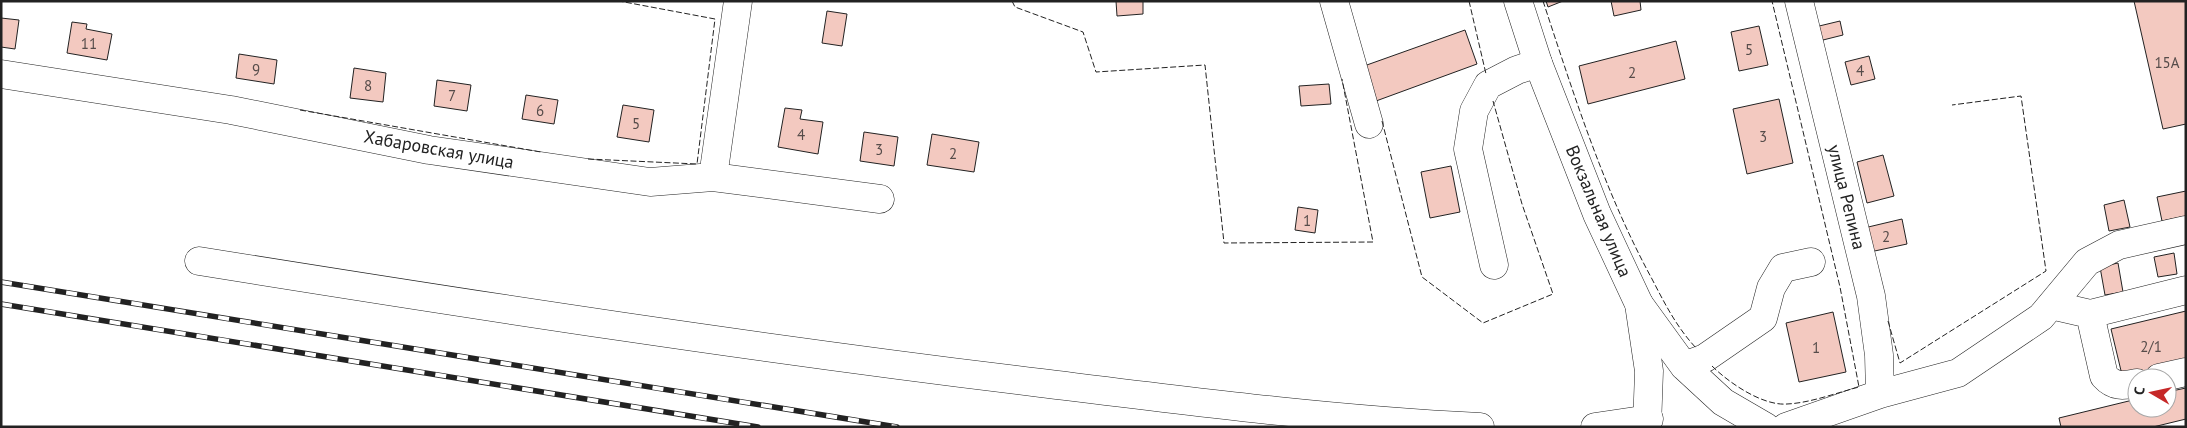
<svg xmlns="http://www.w3.org/2000/svg" width="2187" height="428" viewBox="0 0 2187 428" font-family="'PT Sans',sans-serif">
	<style>
		.building { fill: #f3c9c0; stroke: #222 }
		.lines { fill: none; stroke-linecap: round; stroke-linejoin: round }
		.minor-casing { stroke: #222; stroke-width: 29 }
		.major-casing { stroke: #222; stroke-width: 29 }
		.minor { stroke: #fff; stroke-width: 28 }
		.major { stroke: #fff; stroke-width: 28 }
		.rail-casing { stroke: #222; stroke-width: 5.5 }
		.rail { stroke: #fff; stroke-width: 4; stroke-dasharray: 11; stroke-linecap: butt }
		.fence { stroke: #222; stroke-width: 1; stroke-dasharray: 6 2.5; stroke-linecap: butt }
		.labels { text-anchor: middle; dominant-baseline: central; stroke-width: 4; stroke-linejoin: round; paint-order: stroke }
		.number-label { font-size: 15px; fill: #564c4a }
		.street-label { font-size: 18px; fill: #222; stroke: #fff }
	</style>
	<rect width="100%" height="100%" fill="#fff"/>
	<path class="building" d="M 1116,1 L 1143,1 L 1143,14 L 1117,16 Z
		M 1546,1 L 1563,1 L 1548,7 Z
		M 1611,1 L 1640,1 L 1641,10 L 1614,16 Z
		M 2134,1 L 2186,1 L 2186,124 L 2163,129 Z
		M 827,11 L 847,14 L 842,46 L 822,43 Z
		M 1,18 L 19,20 L 15,49 L 1,47 Z
		M 1840,21 L 1843,35 L 1819,41 L 1815,27 Z
		M 72,22 L 87,24 L 86,29 L 112,34 L 107,60 L 67,53 Z
		M 1759,26 L 1768,65 L 1739,71 L 1731,32 Z
		M 1465,30 L 1477,64 L 1376,101 L 1364,66 Z
		M 1676,41 L 1685,79 L 1588,104 L 1579,66 Z
		M 239,54 L 277,60 L 274,84 L 236,78 Z
		M 1869,56 L 1875,79 L 1851,85 L 1845,62 Z
		M 354,68 L 386,73 L 383,102 L 350,98 Z
		M 437,80 L 471,85 L 467,111 L 434,106 Z
		M 1329,84 L 1331,104 L 1301,106 L 1299,86 Z
		M 526,95 L 558,100 L 554,124 L 522,119 Z
		M 1779,99 L 1793,163 L 1747,174 L 1733,109 Z
		M 623,105 L 654,110 L 649,142 L 617,137 Z
		M 785,108 L 802,110 L 800,119 L 823,122 L 818,154 L 778,147 Z
		M 864,132 L 898,137 L 894,166 L 860,161 Z
		M 932,134 L 979,142 L 974,172 L 927,165 Z
		M 1883,155 L 1894,196 L 1867,203 L 1857,162 Z
		M 1451,166 L 1460,212 L 1430,218 L 1421,172 Z
		M 2186,191 L 2186,216 L 2162,221 L 2157,197 Z
		M 2124,200 L 2130,227 L 2109,231 L 2104,205 Z
		M 1298,207 L 1318,210 L 1315,233 L 1295,230 Z
		M 1902,219 L 1907,244 L 1870,252 L 1864,228 Z
		M 2174,253 L 2177,274 L 2158,277 L 2154,257 Z
		M 2118,263 L 2123,292 L 2105,295 L 2100,267 Z
		M 2186,311 L 2186,364 L 2123,379 L 2111,329 Z
		M 1833,312 L 1846,372 L 1799,382 L 1786,323 Z
		M 2186,388 L 2186,419 L 2153,427 L 2061,427 L 2059,418 L 2137,399 L 2137,408 L 2167,408 L 2167,392 Z"/>
	<g class="lines">
		<defs>
			<path id="minor" d="M 1334,1 L 1369,124
				M 1799,1 L 1871,296 L 1879,355 L 1880,394
				M 1,74 L 231,110 L 429,150 L 650,182 L 713,177 L 880,199
				M 713,177 L 738,1
				M 199,261 C 479,306 759,349 1041,383 C 1187,401 1333,420 1480,427
				M 1494,265 L 1468,149 L 1474,111 L 1488,85 L 1517,70 L 1538,63
				M 1639,304 L 1684,366 L 1723,402 L 1766,427
				M 2051,305 L 2090,314 L 2104,376 C 2114,387 2123,386 2137,383
				M 2090,314 L 2186,290
				M 1684,366 L 1705,358 L 1763,318 L 1771,288 L 1783,268 L 1811,262
				M 2159,378 L 2186,372
				M 1595,427 L 1649,419
				M 1786,427 L 1880,394 L 1958,373 L 2041,317 L 2087,262 L 2119,245 L 2186,230"/>
			<path id="major" d="M 1518,1 L 1538,63 L 1597,214 L 1639,304 L 1649,371 L 1647,427"/>
		</defs>
		<use href="#minor" class="minor-casing"/>
		<use href="#major" class="major-casing"/>
		<use href="#minor" class="minor"/>
		<use href="#major" class="major"/>
		<defs>
			<path id="rail" d="M 1,282 L 897,427
				M 1,304 L 758,427"/>
		</defs>
		<use href="#rail" class="rail-casing"/>
		<use href="#rail" class="rail"/>
		<path class="fence" d="M 1012,1 L 1015,7 L 1083,32 L 1096,72 L 1205,65 L 1224,243 L 1373,242 L 1342,79
			M 1469,1 L 1486,74
			M 1543,1 C 1574,95 1604,191 1652,279 C 1665,304 1677,328 1697,349
			M 300,110 L 541,152
			M 1382,121 L 1422,277 L 1483,323 L 1553,294 L 1522,204 L 1493,101
			M 588,159 L 697,164 L 715,19 L 619,1
			M 1888,321 L 1900,363 L 2046,271 L 2021,96 L 1952,105
			M 1712,366 C 1728,382 1762,406 1787,404 C 1810,403 1836,393 1859,387 L 1840,287 L 1772,1"/>
	</g>
	<g class="labels">
		<g class="number-label">
			<text x="89" y="43">11</text>
			<text x="1749" y="49">5</text>
			<text x="2167" y="62">15А</text>
			<text x="256" y="69">9</text>
			<text x="1860" y="70">4</text>
			<text x="1632" y="72">2</text>
			<text x="368" y="85">8</text>
			<text x="452" y="95">7</text>
			<text x="540" y="110">6</text>
			<text x="636" y="123">5</text>
			<text x="801" y="134">4</text>
			<text x="1763" y="136">3</text>
			<text x="879" y="149">3</text>
			<text x="953" y="153">2</text>
			<text x="1307" y="220">1</text>
			<text x="1886" y="236">2</text>
			<text x="2151" y="346">2/1</text>
			<text x="1816" y="347">1</text>
		</g>
		<g class="street-label">
			<text transform="translate(439 149) rotate(10)">Хабаровская улица</text>
			<text transform="translate(1847 197) rotate(76)">улица Репина</text>
			<text transform="translate(1599 211) rotate(67)">Вокзальная улица</text>
		</g>
	</g>
	<rect width="2187" height="428" fill="none" stroke="#222222" stroke-width="5"/>
	<g transform="translate(2152 393) rotate(279)"><circle r="24" fill="#ffffff" stroke="#a7a7a7"/>
	<path d="M0-4L9 19L0 12L-9 19Z" fill="#c62828"/>
	<text y="-8" font-size="14" font-weight="bold" text-anchor="middle" fill="#222222">С</text>
	</g>
</svg>
